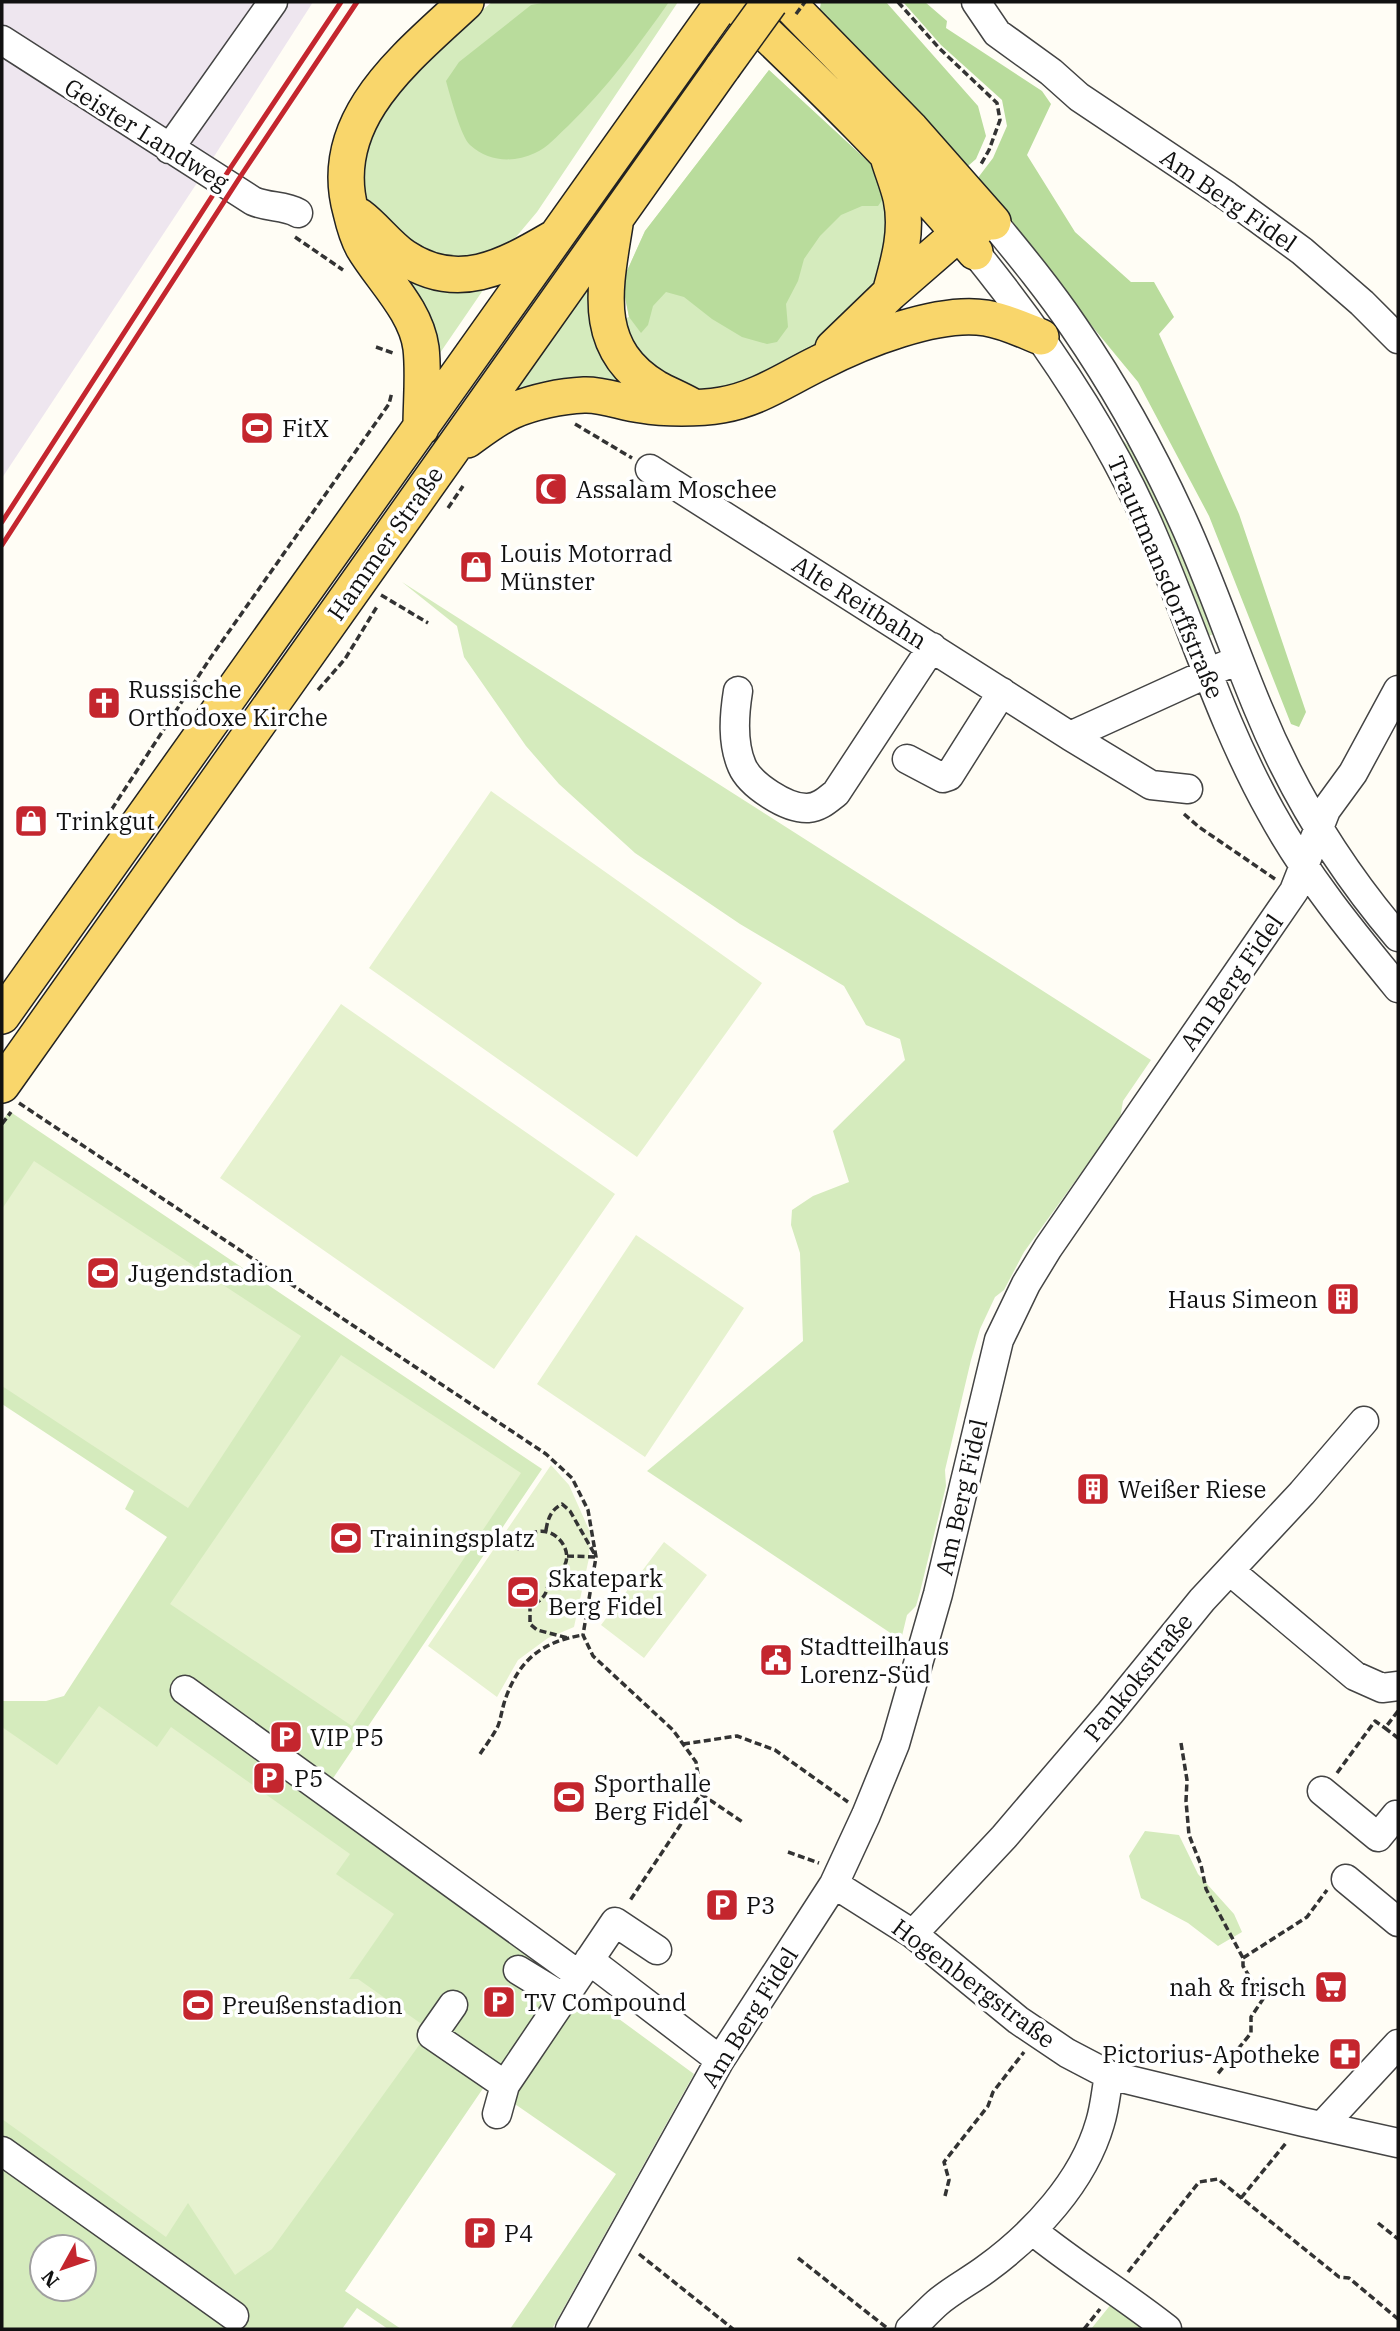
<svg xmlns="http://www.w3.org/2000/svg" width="1400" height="2331" viewBox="0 0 1400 2331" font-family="'IBM Plex Serif',serif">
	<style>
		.industrial { fill: #eee6ef }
		.green { fill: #d5ebbd; fill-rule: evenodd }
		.forest { fill: #b9dc9c }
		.pitch { fill: #e6f2cf }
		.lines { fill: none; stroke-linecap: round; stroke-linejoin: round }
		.minor-casing { stroke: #444; stroke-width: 31 }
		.major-casing { stroke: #222; stroke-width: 38 }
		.path { stroke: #333; stroke-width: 3.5; stroke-dasharray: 7 3.5; stroke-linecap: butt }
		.minor { stroke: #fff; stroke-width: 28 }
		.major { stroke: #f9d66b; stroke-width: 35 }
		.rail { stroke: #c4262e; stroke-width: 5 }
		.major-bridge-casing { stroke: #222; stroke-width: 38; stroke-linecap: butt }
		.path-bridge { stroke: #333; stroke-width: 3.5; stroke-dasharray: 7 3.5; stroke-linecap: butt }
		.major-bridge { stroke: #f9d66b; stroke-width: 35 }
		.labels { text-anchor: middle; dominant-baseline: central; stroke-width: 7; stroke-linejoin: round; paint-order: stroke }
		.street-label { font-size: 24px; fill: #111; stroke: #fff }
		.poi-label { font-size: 24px; fill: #111; stroke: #fff; text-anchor: start }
	</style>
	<rect width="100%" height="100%" fill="#fffdf5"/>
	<path class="industrial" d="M 2,2 L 313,2 L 197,183 L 2,478 Z"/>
	<path class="green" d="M 492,2 L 678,2 L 537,212 L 516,237 L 489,260 L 434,263 L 369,209 L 362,173 L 364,148 L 389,101 L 449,38 Z
		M 769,70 L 874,167 L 887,209 L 887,270 L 844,324 L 777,371 L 737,388 L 696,392 L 664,382 L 615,322 L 629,317 L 622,282 L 645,231 Z
		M 609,253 L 601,280 L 655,388 L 486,425 Z
		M 386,258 L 492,277 L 429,369 Z
		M 1123,440 L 1137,455 L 1162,503 L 1214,634 L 1208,636 L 1121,443 Z
		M 402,582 L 1151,1060 L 1123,1101 L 1120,1119 L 1024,1252 L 1004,1290 L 995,1297 L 980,1329 L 971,1360 L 945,1470 L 946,1486 L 920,1592 L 916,1606 L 907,1615 L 901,1640 L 647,1471 L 803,1341 L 800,1253 L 791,1225 L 792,1210 L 813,1196 L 849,1182 L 833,1131 L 905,1060 L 900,1039 L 866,1025 L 844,986 L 740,924 L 635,853 L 559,784 L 526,746 L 464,657 L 457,626 Z
		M 9,1111 L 542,1469 L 319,1799 L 694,2074 L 552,2329 L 510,2329 L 616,2174 L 486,2084 L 345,2291 L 401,2329 L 388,2329 L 357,2308 L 342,2329 L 2,2329 L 2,1701 L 46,1701 L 64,1696 L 167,1537 L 125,1509 L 134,1491 L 2,1404 L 2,1122 ZM 42,2247 L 84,2247 L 84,2289 L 42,2289 Z
		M 1145,1831 L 1179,1835 L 1198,1874 L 1234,1914 L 1242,1932 L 1218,1946 L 1188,1923 L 1141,1898 L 1129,1856 Z
		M 1112,2303 L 1149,2329 L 1091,2329 Z"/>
	<path class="forest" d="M 548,2 L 669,2 C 638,46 607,88 568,126 C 558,135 547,148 535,153 C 513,163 489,162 470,145 C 461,137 450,95 446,81 L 459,62 L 531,5 Z
		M 821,2 L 886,2 L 978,106 L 986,136 L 976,159 L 960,173 L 819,14 Z
		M 903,2 L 925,2 L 947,21 L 946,28 L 1042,91 L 1051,104 L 1027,155 L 1075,232 L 1131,282 L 1154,282 L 1174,317 L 1159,334 L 1239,514 L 1306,712 L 1299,727 L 1291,724 L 1209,516 L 1138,382 L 974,183 L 993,158 L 1007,126 L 1002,100 L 941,45 Z
		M 769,70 L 874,167 L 885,196 L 878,206 L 862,206 L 841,215 L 820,236 L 804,259 L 798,281 L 786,304 L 788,327 L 777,342 L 767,344 L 742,337 L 712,319 L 684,297 L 666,292 L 653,306 L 648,325 L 641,333 L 629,317 L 622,282 L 645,231 Z"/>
	<path class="pitch" d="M 491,791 L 762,983 L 637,1157 L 369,968 Z
		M 341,1004 L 615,1194 L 494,1369 L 220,1178 Z
		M 34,1161 L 301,1336 L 188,1508 L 2,1386 L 2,1209 Z
		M 636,1235 L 744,1308 L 645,1457 L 537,1384 Z
		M 341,1355 L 521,1473 L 352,1726 L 170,1604 Z
		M 551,1465 L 569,1485 L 590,1532 L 589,1558 L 574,1627 L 548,1638 L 518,1660 L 497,1697 L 428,1646 Z
		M 664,1542 L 707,1575 L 644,1658 L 601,1625 Z
		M 99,1706 L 157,1747 L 171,1727 L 350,1854 L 336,1874 L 394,1914 L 349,1979 L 358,1979 L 430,2030 L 272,2249 L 235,2275 L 188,2203 L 166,2237 L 2,2119 L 2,1727 L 57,1765 Z"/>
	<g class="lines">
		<defs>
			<path id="minor" d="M 976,2 L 997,33 L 1051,72 L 1079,97 L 1227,196 L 1302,251 L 1362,303 L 1398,339
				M 2,40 L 253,201 C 269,208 284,205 298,213
				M 169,149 L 273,2
				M 993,222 C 1021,256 1049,290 1074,327 C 1116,388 1152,453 1183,521 C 1211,582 1232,646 1258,708 C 1292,791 1340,869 1398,937
				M 975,252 C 1043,336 1104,425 1148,524 C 1190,619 1220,721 1271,812 C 1306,876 1352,932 1398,988
				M 650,469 L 1070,736 L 1226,665
				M 738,691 C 734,716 732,743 742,766 C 750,785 787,809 808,808 C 820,807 827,800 836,793 L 932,647
				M 1070,736 L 1151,785 L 1188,789
				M 907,759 L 943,778 L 949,776 L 1002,692
				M 1230,1571 L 1355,1676 L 1382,1688 L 1398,1686
				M 185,1690 L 579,1975
				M 1322,1791 L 1378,1837 L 1396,1815 L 1398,1817
				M 1346,1879 L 1398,1922
				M 834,1884 L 913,1934 L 1018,2020 L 1067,2053 L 1109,2075 L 1303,2122 L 1398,2143
				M 913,1934 L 1004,1837 L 1110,1713 L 1202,1600 L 1302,1493 L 1364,1421
				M 589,1960 L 720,2060
				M 518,1970 L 564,1998
				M 453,2005 L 432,2035 L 505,2085
				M 497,2114 L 505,2085 L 615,1922 L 657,1950
				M 1322,2126 L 1398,2044
				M 2,2151 L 234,2316
				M 1033,2231 C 1076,2266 1123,2294 1167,2329
				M 570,2329 L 720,2060 L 834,1884 L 866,1815 L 895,1744 L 938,1594 L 999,1340 L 1026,1284 L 1048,1248 L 1294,891 L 1326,810 L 1353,773 L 1398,690
				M 910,2329 C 919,2321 928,2311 937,2303 C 952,2290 970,2281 986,2269 C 1034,2234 1083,2182 1100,2123 C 1105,2107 1106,2091 1109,2075"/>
			<path id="major" d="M 787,2 L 911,129 L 993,222
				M 734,3 C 818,83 901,164 975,252
				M 889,160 C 893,173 898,185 901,198 C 908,231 899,261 890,293
				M 359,216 C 375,228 388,246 404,257 C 457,293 504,267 552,239
				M 615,224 C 605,288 590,348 656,388 C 667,394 679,399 690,405
				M 833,348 L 890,293 L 959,233 L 980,226
				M 421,428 C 421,402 424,374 421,348 C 416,310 382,279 363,247 C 357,236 354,225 351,212 C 325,120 406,58 466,2
				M 467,440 C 481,430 496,418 512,411 C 533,402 561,396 584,395 C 603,394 623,403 642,405 C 664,409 699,409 722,405 C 758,399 786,379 819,363 C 861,341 938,310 986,318 C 1005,321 1023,330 1041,337
				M 2,1016 L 723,2
				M 2,1085 L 723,67"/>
		</defs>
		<use href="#minor" class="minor-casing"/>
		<use href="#major" class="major-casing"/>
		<path class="path" d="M 898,2 L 939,48 L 997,103 L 1000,120 L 989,150 L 980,166
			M 295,237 L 343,270
			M 376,347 L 393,353
			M 575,424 L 632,458
			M 448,508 L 463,486
			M 381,595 L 428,623
			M 318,690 L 345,659 L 378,605
			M 1184,814 L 1199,827 L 1275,879
			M 106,818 L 211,657 L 389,404 L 392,392
			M 19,1103 L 546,1454 L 572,1478 L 588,1510 L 596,1557 L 583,1635 L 593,1656 L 673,1730 L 696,1762 L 701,1794 L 629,1902
			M 2,1124 L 11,1112
			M 546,1530 C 548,1518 551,1510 562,1504 L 570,1511 L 595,1555
			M 517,1550 C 542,1501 594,1561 549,1578 C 548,1592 544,1601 530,1605 L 530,1624 L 537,1630 L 568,1638
			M 567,1556 L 596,1557
			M 1398,1711 L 1385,1728 L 1398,1738
			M 1181,1743 L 1187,1780 L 1186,1801 L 1189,1835 L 1201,1865 L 1206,1889 L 1243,1958 L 1243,1966 L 1263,1999 L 1251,2017 L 1251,2033 L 1216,2076
			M 683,1744 L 737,1736 L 775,1750 L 848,1802
			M 480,1754 C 486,1745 493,1736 498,1726 C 501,1718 502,1709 505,1700 C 519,1660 541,1642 583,1635
			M 1337,1773 L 1375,1721 L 1385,1728
			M 701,1794 L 744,1823
			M 788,1852 L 819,1863
			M 1243,1958 L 1307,1917 L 1327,1890
			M 945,2196 L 949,2180 L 944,2162 L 988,2106 L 993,2092 L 1024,2052
			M 1241,2198 L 1286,2143
			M 1378,2223 L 1398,2239
			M 639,2254 L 733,2329
			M 798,2258 L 887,2328
			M 1128,2272 L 1199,2182 L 1218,2179 L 1339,2277 L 1349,2278 L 1398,2319
			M 1084,2329 L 1100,2309"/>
		<use href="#minor" class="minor"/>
		<use href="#major" class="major"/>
		<path class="rail" d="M 2,522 L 231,167 L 341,2
			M 2,545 L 242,174 L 357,2"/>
		<defs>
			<path id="major-bridge" d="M 723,67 L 770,2"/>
		</defs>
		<use href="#major-bridge" class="major-bridge-casing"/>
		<path class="path-bridge" d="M 796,14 L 805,2"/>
		<use href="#major-bridge" class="major-bridge"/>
	</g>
	<defs>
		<symbol id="stadium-square" viewBox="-11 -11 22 22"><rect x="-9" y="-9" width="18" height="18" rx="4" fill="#c4262e" stroke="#fff"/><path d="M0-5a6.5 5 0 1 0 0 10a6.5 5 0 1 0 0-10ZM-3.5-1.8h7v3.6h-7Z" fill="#fff"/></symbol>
		<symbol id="mosque-square" viewBox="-11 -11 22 22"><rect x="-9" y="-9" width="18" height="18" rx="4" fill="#c4262e" stroke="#fff"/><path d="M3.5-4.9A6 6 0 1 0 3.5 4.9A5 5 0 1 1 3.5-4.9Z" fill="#fff"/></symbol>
		<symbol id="shop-square" viewBox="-11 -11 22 22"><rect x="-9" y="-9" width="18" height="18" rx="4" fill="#c4262e" stroke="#fff"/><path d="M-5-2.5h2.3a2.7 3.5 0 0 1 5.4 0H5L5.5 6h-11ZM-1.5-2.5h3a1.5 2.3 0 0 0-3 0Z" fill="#fff"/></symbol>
		<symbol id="church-square" viewBox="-11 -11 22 22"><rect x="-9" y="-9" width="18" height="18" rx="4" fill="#c4262e" stroke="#fff"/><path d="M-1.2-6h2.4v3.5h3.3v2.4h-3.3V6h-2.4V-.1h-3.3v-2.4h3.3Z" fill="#fff"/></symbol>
		<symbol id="building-square" viewBox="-11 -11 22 22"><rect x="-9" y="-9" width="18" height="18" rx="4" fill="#c4262e" stroke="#fff"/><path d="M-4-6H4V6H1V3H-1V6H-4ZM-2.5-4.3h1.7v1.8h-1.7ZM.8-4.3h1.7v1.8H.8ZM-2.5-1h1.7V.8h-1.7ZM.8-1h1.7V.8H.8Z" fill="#fff"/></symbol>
		<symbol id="civic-square" viewBox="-11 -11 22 22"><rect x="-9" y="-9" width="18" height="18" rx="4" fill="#c4262e" stroke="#fff"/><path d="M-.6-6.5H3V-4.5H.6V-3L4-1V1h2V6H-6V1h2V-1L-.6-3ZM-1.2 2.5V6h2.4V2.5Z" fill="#fff"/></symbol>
		<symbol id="parking-square" viewBox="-11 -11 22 22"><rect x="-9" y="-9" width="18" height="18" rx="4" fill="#c4262e" stroke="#fff"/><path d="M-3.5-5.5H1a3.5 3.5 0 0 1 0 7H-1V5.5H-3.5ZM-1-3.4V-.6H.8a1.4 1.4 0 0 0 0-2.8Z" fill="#fff"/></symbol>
		<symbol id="supermarket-square" viewBox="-11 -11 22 22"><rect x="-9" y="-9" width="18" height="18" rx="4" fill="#c4262e" stroke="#fff"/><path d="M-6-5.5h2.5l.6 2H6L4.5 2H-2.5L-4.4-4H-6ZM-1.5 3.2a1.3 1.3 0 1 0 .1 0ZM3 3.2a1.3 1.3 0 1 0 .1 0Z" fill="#fff"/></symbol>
		<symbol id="pharmacy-square" viewBox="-11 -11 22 22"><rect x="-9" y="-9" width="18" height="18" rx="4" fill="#c4262e" stroke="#fff"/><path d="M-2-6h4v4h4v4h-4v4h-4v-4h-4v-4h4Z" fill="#fff"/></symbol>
	</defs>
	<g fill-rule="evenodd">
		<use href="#stadium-square" x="238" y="409" width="38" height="38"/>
		<use href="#mosque-square" x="532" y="470" width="38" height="38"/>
		<use href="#shop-square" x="457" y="548" width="38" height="38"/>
		<use href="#church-square" x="85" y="684" width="38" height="38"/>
		<use href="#shop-square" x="12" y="802" width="38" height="38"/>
		<use href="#stadium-square" x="84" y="1254" width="38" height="38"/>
		<use href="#building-square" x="1324" y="1280" width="38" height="38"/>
		<use href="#building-square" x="1074" y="1470" width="38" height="38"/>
		<use href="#stadium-square" x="327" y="1519" width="38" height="38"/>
		<use href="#stadium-square" x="504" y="1573" width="38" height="38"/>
		<use href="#civic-square" x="757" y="1641" width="38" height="38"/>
		<use href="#parking-square" x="267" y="1718" width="38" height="38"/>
		<use href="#parking-square" x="250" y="1759" width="38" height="38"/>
		<use href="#stadium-square" x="550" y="1778" width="38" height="38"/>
		<use href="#parking-square" x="703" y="1886" width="38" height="38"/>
		<use href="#supermarket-square" x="1312" y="1968" width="38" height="38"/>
		<use href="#parking-square" x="480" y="1983" width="38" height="38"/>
		<use href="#stadium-square" x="179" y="1986" width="38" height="38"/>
		<use href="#pharmacy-square" x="1326" y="2035" width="38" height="38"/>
		<use href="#parking-square" x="461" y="2214" width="38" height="38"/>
	</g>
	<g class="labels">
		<g class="street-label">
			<text transform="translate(147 134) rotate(32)">Geister Landweg</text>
			<text transform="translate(1229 200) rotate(35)">Am Berg Fidel</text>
			<text transform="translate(385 543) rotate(-55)">Hammer Straße</text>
			<text transform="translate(1166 577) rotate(67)">Trauttmansdorffstraße</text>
			<text transform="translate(860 602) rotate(32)">Alte Reitbahn</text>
			<text transform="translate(1231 982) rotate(-55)">Am Berg Fidel</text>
			<text transform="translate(961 1497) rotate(-77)">Am Berg Fidel</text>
			<text transform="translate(1138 1677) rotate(-51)">Pankokstraße</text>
			<text transform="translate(974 1983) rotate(37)">Hogenbergstraße</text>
			<text transform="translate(749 2017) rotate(-58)">Am Berg Fidel</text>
		</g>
		<g class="poi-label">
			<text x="282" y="428">FitX</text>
			<text x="576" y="489">Assalam Moschee</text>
			<text x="500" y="553">Louis Motorrad<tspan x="500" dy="28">Münster</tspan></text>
			<text x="128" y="689">Russische<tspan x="128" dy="28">Orthodoxe Kirche</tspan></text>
			<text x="56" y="821">Trinkgut</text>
			<text x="128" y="1273">Jugendstadion</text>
			<text x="1318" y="1299" text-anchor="end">Haus Simeon</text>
			<text x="1118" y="1489">Weißer Riese</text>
			<text x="370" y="1538">Trainingsplatz</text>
			<text x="548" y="1578">Skatepark<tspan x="548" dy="28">Berg Fidel</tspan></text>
			<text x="800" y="1646">Stadtteilhaus<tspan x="800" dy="28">Lorenz-Süd</tspan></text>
			<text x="310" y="1737">VIP P5</text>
			<text x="294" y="1778">P5</text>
			<text x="594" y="1783">Sporthalle<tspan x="594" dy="28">Berg Fidel</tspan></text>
			<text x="746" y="1905">P3</text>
			<text x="1306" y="1987" text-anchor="end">nah &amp; frisch</text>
			<text x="524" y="2002">TV Compound</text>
			<text x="222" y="2005">Preußenstadion</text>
			<text x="1320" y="2054" text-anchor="end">Pictorius-Apotheke</text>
			<text x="504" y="2233">P4</text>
		</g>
	</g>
	<rect width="1400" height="2331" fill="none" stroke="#111111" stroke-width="7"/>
	<g transform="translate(63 2268) rotate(230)"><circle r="33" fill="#ffffff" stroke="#a0a0a0" stroke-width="2"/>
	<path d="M0-5L12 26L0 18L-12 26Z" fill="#c4262e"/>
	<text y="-10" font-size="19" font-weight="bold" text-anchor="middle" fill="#111111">N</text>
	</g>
</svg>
